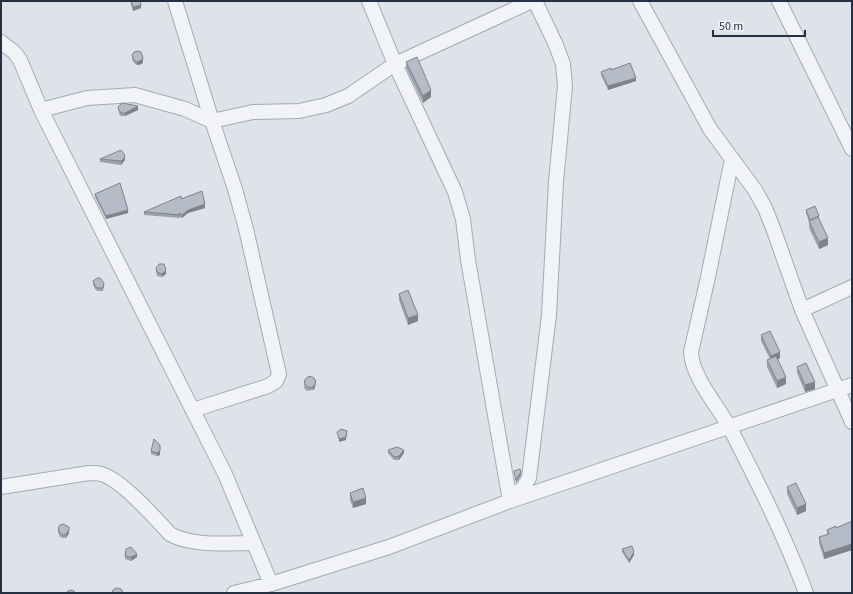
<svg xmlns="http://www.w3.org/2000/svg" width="853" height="594" viewBox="0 0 853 594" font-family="'Source Sans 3',sans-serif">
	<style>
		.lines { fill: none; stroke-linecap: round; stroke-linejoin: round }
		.minor-casing { stroke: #a3aab4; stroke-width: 16 }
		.minor { stroke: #f1f3f7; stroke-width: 14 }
		.wall { fill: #9ca2ab }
		.shaded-wall { fill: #7f848b }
		.building { fill: #b5bcc7; stroke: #7f848b }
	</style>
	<rect width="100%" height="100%" fill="#dee3e9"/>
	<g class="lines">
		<defs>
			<path id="minor" d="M 175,1 L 212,121 L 235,189 L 246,229 L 279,374 L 276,381 L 268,386 L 193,410
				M 369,1 L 395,64 L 455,192 L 463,219 L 468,260 L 510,501
				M 640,1 L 710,129 L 755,190 L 765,208 L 773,228 L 802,310
				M 779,1 L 852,149
				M 1,42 L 14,52 L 20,60 L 41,110 L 225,474 L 271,584
				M 41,110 L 87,98 L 135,95 L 185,109 L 212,121 L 253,112 L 299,111 L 326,105 L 348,96 L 395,64 L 532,1
				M 732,159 L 708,277 L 691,352 C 692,378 719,407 731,430 C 758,483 785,536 806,593
				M 852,287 L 802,310 L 852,422
				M 1,487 L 89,473 C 93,473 98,473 101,474 C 121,479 155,518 170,534 C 193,547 228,543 254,543
				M 510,494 L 522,490 L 529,478 L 549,315 L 556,182 L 565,86 L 563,64 L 556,45 L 535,1
				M 234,593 L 271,584 L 389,547 L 510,501 L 852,385"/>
		</defs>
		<use href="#minor" class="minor-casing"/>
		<use href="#minor" class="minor"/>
	</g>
	<path class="wall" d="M 130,1 L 140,1 L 141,8 L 133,11 Z
		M 132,55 L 143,61 L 142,64 L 137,65 L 134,63 L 132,59 Z
		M 406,62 L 431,97 L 423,103 L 406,68 Z
		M 611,70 L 636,81 L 608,90 L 601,75 L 601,72 Z
		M 118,107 L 138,110 L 125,116 L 121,116 L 119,114 Z
		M 100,159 L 125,160 L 121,165 L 100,162 Z
		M 95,194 L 128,213 L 106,219 L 95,197 Z
		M 181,199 L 205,208 L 188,213 L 182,218 L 180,217 L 180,218 L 144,215 L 144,212 Z
		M 806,210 L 819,218 L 828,245 L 819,249 L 809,228 L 809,222 L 806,213 Z
		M 156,268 L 166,274 L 162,277 L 157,276 L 156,271 Z
		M 93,281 L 104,286 L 103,291 L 97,291 L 95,289 L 93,284 Z
		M 399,294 L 418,321 L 408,325 L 399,300 Z
		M 761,335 L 780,358 L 778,359 L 786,384 L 777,388 L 767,367 L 767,360 L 770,359 L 761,341 Z
		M 797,367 L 815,389 L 805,392 L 797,373 Z
		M 305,379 L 315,388 L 313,390 L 307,391 L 304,388 Z
		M 160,445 L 160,455 L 157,456 L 151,454 L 151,451 Z
		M 388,450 L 404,453 L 399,460 L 394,460 L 388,453 Z
		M 787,487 L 806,511 L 797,515 L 787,494 Z
		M 350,493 L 366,504 L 353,508 L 350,500 Z
		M 852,521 L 852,550 L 824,559 L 819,543 L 819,537 L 827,535 L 827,530 L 836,528 Z
		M 58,528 L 69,533 L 66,538 L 63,538 L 60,537 L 58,532 Z
		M 622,549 L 634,555 L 629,563 L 622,552 Z
		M 125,556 L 137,557 L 131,561 L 125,559 Z"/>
	<path class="shaded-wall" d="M 141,5 L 141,8 L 133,11 L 133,7 Z
		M 143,58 L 143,61 L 142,64 L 137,65 L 137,62 Z
		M 636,78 L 636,81 L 608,90 L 608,86 Z
		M 431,90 L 431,97 L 423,103 L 423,96 Z
		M 138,106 L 138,110 L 125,116 L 125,113 Z
		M 125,157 L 125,160 L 121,165 L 121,161 Z
		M 205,204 L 205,208 L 188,213 L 182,218 L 182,215 L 188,210 Z
		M 128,210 L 128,213 L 106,219 L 106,216 Z
		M 819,216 L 819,219 L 810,223 L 810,220 Z
		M 828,238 L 828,245 L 819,249 L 819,242 Z
		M 166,270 L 166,274 L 162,277 L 162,274 Z
		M 418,315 L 418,321 L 408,325 L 408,318 Z
		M 780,352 L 780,358 L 771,363 L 771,356 Z
		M 786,377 L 786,384 L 777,388 L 777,381 Z
		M 316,380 L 315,388 L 313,390 L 313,387 Z
		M 815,382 L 815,389 L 805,392 L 805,385 Z
		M 347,431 L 346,440 L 339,442 L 339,439 Z
		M 404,450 L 404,453 L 399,460 L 399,456 Z
		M 160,451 L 160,455 L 157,456 L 157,453 Z
		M 521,472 L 521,475 L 516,483 L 516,480 Z
		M 366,498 L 366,504 L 353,508 L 353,502 Z
		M 806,504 L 806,511 L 797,515 L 797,508 Z
		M 69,530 L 69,533 L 66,538 L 66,534 Z
		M 852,544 L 852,550 L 824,559 L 824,553 Z
		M 634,552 L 634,555 L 629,563 L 629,560 Z
		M 137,554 L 137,557 L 131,561 L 131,557 Z"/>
	<path class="building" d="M 131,1 L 140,1 L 141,5 L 133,7 Z
		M 138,51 L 141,52 L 143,58 L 142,60 L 137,62 L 134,60 L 132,55 L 134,52 Z
		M 417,57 L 431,90 L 423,96 L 406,62 Z
		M 630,63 L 636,78 L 608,86 L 601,72 L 611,68 L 611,70 Z
		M 122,103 L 138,106 L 125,113 L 121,113 L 119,110 L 118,107 Z
		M 121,150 L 124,154 L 125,157 L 121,161 L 100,159 Z
		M 120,183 L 128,210 L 106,216 L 95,194 Z
		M 202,191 L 205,204 L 188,210 L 182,215 L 179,213 L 180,215 L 144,212 L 181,196 L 181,199 Z
		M 815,206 L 819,216 L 810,220 L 806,210 Z
		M 818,217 L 828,238 L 819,242 L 809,221 Z
		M 159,264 L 164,264 L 166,270 L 162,274 L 157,272 L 156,268 Z
		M 97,278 L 100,278 L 104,283 L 103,288 L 97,288 L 95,286 L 93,281 Z
		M 408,290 L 418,315 L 408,318 L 399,294 Z
		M 770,331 L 780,352 L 771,356 L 761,335 Z
		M 776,356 L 786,377 L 777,381 L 767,360 Z
		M 806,363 L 815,382 L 805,385 L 797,367 Z
		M304.5 382a5.5 5.5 0 1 1 11 0a5.5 5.5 0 1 1-11 0Z
		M 341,429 L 347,431 L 346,437 L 339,439 L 337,432 Z
		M 154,439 L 160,445 L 160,451 L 157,453 L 151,451 Z
		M 397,447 L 404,450 L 399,456 L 394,457 L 388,450 Z
		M 520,469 L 521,472 L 516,480 L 514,471 Z
		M 796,483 L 806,504 L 797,508 L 787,487 Z
		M 363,488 L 366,498 L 353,502 L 350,493 Z
		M 852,521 L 852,544 L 824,553 L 819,537 L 829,534 L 827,530 L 836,526 L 836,528 Z
		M 63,524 L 69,527 L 69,530 L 66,534 L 63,535 L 60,533 L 58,528 L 60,525 Z
		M 632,546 L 634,552 L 629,560 L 622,549 Z
		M 131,547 L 137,554 L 131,557 L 125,556 L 126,549 Z
		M 116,588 L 121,589 L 123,592 L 123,593 L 112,593 L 113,590 Z
		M 72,590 L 74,591 L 76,593 L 66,593 L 68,591 Z"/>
	<rect width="853" height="594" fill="none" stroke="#253042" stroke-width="4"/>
	<path d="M713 30v6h92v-6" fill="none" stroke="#253042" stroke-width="2"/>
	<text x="719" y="30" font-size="12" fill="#253042" stroke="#eef2f7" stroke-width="3" paint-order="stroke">50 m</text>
</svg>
